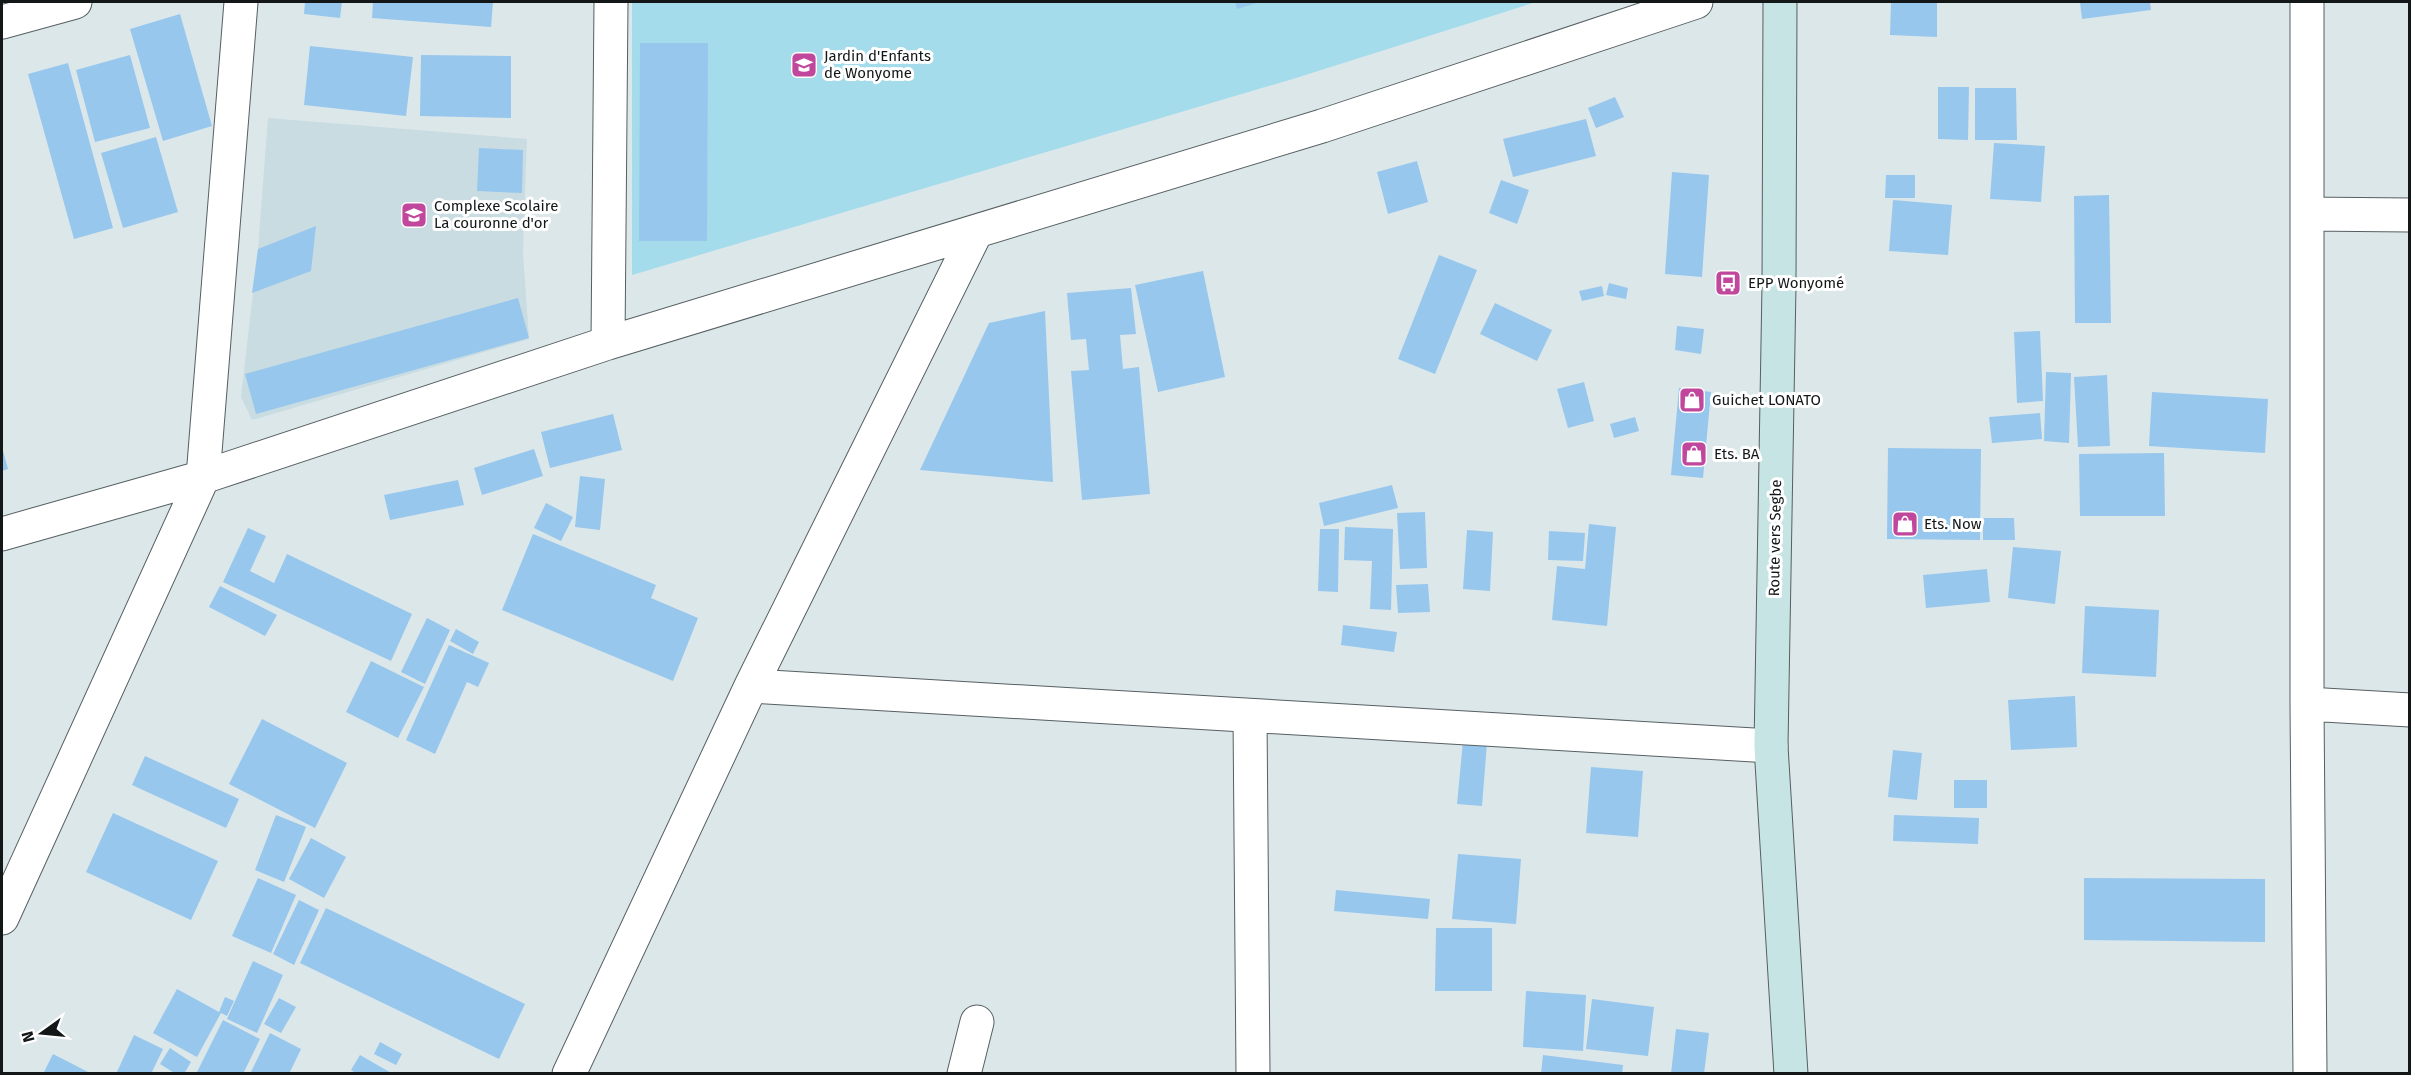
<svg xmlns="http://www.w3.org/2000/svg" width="2411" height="1075" viewBox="0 0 2411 1075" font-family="'Fira Sans',sans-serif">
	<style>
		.built { fill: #c9dce2 }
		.green { fill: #a5dceb }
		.building { fill: #97c7ed }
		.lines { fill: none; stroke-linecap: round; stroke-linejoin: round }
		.street-casing { stroke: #565f62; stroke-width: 35 }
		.secondary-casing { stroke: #565f62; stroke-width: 35 }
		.street { stroke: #fff; stroke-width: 33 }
		.secondary { stroke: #c5e4e3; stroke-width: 33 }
		.labels { text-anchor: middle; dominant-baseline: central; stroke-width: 6; stroke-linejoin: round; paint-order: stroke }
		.poi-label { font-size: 15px; fill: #131718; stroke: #fff; text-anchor: start }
		.street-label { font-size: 15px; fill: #131718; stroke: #fff }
	</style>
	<rect width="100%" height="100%" fill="#dce7ea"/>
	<path class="built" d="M 268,118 L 527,139 L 523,253 L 529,339 L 252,420 L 241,397 L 258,249 Z"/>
	<path class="green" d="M 632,2 L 1536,2 L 1296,78 L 632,275 Z"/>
	<path class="building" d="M 305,2 L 342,2 L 340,18 L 304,14 Z
		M 373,2 L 493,2 L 491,27 L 372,18 Z
		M 1235,2 L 1260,2 L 1237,9 Z
		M 1891,2 L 1937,2 L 1937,37 L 1890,35 Z
		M 2080,2 L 2150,2 L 2151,10 L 2082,19 Z
		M 180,14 L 212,126 L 163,141 L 130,29 Z
		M 640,43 L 708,43 L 707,241 L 639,241 Z
		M 310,46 L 413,57 L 406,116 L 304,105 Z
		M 130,55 L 150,128 L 95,142 L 76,70 Z
		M 421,55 L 511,56 L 511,118 L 420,116 Z
		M 68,63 L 113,228 L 74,239 L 28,74 Z
		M 1938,87 L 1969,87 L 1968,140 L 1938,139 Z
		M 1975,88 L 2016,88 L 2017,140 L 1975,140 Z
		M 1615,97 L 1624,117 L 1596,128 L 1588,108 Z
		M 1586,119 L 1596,156 L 1513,177 L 1503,139 Z
		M 156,137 L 178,212 L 123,228 L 101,153 Z
		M 1994,143 L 2045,146 L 2041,202 L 1990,199 Z
		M 479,148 L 523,150 L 522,193 L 477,191 Z
		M 1417,161 L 1428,202 L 1388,214 L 1377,172 Z
		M 1672,172 L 1709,175 L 1702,277 L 1665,274 Z
		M 1886,175 L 1915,175 L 1915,198 L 1885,198 Z
		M 1501,180 L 1529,190 L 1517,224 L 1489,213 Z
		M 2109,195 L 2111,323 L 2075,323 L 2074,196 Z
		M 1893,200 L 1952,205 L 1948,255 L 1889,251 Z
		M 316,226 L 311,271 L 252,293 L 258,249 Z
		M 1439,255 L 1477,270 L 1435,374 L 1398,359 Z
		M 1203,271 L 1225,377 L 1158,392 L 1135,285 Z
		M 1609,283 L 1628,288 L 1626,299 L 1606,295 Z
		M 1602,286 L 1604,296 L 1582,301 L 1579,291 Z
		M 1131,288 L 1136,334 L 1120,335 L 1123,369 L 1139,367 L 1150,494 L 1082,500 L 1071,371 L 1089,370 L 1086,339 L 1071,340 L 1067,293 Z
		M 518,298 L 529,338 L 256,414 L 245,374 Z
		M 1495,303 L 1552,330 L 1537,361 L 1480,334 Z
		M 1045,311 L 1053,482 L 920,470 L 989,323 Z
		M 1677,326 L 1704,329 L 1701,354 L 1675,350 Z
		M 2040,331 L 2043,401 L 2017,403 L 2014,332 Z
		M 2046,372 L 2071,373 L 2069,443 L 2044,441 Z
		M 2107,375 L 2110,446 L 2078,447 L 2074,377 Z
		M 1584,382 L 1594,421 L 1568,428 L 1557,389 Z
		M 1679,388 L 1711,392 L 1703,478 L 1671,475 Z
		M 2152,392 L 2268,399 L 2265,453 L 2149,446 Z
		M 2040,413 L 2042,439 L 1992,443 L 1989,417 Z
		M 613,414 L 622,450 L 550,468 L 541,432 Z
		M 1635,417 L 1639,431 L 1614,438 L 1610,424 Z
		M 2,447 L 8,469 L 2,471 Z
		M 1888,448 L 1981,449 L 1980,540 L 1887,539 Z
		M 534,449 L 543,476 L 482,495 L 474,468 Z
		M 2164,453 L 2165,516 L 2080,516 L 2079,454 Z
		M 580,476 L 605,479 L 600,530 L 575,527 Z
		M 458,480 L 464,505 L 390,520 L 384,495 Z
		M 1392,485 L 1398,508 L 1324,526 L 1319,503 Z
		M 546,503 L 573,517 L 561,541 L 534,528 Z
		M 1425,512 L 1427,568 L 1400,569 L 1397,513 Z
		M 1983,518 L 2014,518 L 2015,540 L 1983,540 Z
		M 1589,524 L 1616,527 L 1607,626 L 1552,620 L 1557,566 L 1585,569 Z
		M 1345,527 L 1393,529 L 1391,610 L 1370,609 L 1372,561 L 1344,560 Z
		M 248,528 L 266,536 L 250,571 L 274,583 L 287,554 L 412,614 L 391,661 L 223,582 Z
		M 1320,529 L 1339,529 L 1338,592 L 1318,591 Z
		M 1467,530 L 1493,532 L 1490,591 L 1463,589 Z
		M 1549,531 L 1585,533 L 1583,561 L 1548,560 Z
		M 533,534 L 656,585 L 651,598 L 698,618 L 673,681 L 502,610 Z
		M 2013,547 L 2061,551 L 2055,604 L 2008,598 Z
		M 1987,569 L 1990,602 L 1926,608 L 1923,575 Z
		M 1428,584 L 1430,612 L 1398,613 L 1396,585 Z
		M 220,586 L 277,615 L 265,636 L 209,607 Z
		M 2085,606 L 2159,610 L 2156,677 L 2082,673 Z
		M 427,618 L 450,630 L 425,684 L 401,672 Z
		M 1343,625 L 1397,632 L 1394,652 L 1341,645 Z
		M 456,629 L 479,642 L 473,654 L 450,641 Z
		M 449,645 L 489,663 L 478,687 L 467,682 L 435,754 L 406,740 Z
		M 371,661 L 424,687 L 398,738 L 346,712 Z
		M 2075,696 L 2077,747 L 2011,750 L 2008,700 Z
		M 262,719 L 347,763 L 315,828 L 229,784 Z
		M 1463,741 L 1487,743 L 1482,806 L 1457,804 Z
		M 1893,750 L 1922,753 L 1917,800 L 1888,797 Z
		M 145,756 L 239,799 L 226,828 L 132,785 Z
		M 1591,767 L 1643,771 L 1638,837 L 1586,833 Z
		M 1954,780 L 1987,780 L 1987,808 L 1954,808 Z
		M 113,813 L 218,861 L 191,920 L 86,872 Z
		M 276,815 L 306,827 L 284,882 L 255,870 Z
		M 1894,815 L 1979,818 L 1978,844 L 1893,841 Z
		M 311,838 L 346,857 L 324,898 L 289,879 Z
		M 1458,854 L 1521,859 L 1516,924 L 1452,919 Z
		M 258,878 L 296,895 L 271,953 L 232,936 Z
		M 2084,878 L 2265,879 L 2265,942 L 2084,940 Z
		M 1336,890 L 1430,899 L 1428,919 L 1334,911 Z
		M 299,900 L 319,910 L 294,965 L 273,954 Z
		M 326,908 L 525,1004 L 499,1059 L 300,963 Z
		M 1436,928 L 1492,928 L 1492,991 L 1435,991 Z
		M 253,961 L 283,975 L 257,1033 L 227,1019 Z
		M 177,989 L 219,1012 L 225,997 L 234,1001 L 227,1016 L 221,1013 L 197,1057 L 153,1033 Z
		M 1526,991 L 1586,995 L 1583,1051 L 1523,1047 Z
		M 279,998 L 296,1007 L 281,1033 L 264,1024 Z
		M 1592,999 L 1654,1007 L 1648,1056 L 1586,1049 Z
		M 223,1020 L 260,1039 L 243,1074 L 196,1074 Z
		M 1676,1029 L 1709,1033 L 1704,1074 L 1671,1074 Z
		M 270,1033 L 301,1049 L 289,1074 L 250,1074 Z
		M 134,1035 L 163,1049 L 151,1074 L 116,1074 Z
		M 380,1042 L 402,1054 L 396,1065 L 374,1054 Z
		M 170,1048 L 191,1062 L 184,1074 L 176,1074 L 160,1064 Z
		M 53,1054 L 92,1074 L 43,1074 Z
		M 360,1055 L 393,1074 L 357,1074 L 351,1070 Z
		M 1543,1055 L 1623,1065 L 1622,1074 L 1541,1074 Z"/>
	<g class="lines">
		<defs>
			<path id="street" d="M 2307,2 L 2307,704 L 2310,1074
				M 2,22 L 75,2
				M 2307,214 L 2410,215
				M 608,343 L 611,2
				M 2,534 L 203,477 L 608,343 L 1322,126 L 1696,2
				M 751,686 L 1771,746
				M 2307,704 L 2410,710
				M 1250,716 L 1253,1074
				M 2,918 L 203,477 L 241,2
				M 569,1074 L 751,686 L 976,232
				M 964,1074 L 977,1022"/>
			<path id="secondary" d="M 1780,2 L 1779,285 L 1771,746 L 1791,1074"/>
		</defs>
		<use href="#street" class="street-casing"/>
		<use href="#secondary" class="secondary-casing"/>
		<use href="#street" class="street"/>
		<use href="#secondary" class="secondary"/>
	</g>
	<defs>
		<symbol id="school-square" viewBox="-11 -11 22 22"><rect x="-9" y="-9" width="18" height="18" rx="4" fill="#c0479b" stroke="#fff"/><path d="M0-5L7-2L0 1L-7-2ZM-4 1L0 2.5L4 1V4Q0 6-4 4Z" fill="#fff"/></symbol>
		<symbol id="bus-square" viewBox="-11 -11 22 22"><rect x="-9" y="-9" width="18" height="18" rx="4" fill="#c0479b" stroke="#fff"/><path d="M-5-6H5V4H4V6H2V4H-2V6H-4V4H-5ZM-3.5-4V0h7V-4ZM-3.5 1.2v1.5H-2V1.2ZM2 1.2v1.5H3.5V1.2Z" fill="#fff"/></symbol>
		<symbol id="shop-square" viewBox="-11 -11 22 22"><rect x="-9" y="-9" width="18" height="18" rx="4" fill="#c0479b" stroke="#fff"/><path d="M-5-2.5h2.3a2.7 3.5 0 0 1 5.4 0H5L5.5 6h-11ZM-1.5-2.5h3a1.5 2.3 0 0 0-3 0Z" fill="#fff"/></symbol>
	</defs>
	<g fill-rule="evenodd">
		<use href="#school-square" x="789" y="50" width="30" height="30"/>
		<use href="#school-square" x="399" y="200" width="30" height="30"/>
		<use href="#bus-square" x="1713" y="268" width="30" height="30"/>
		<use href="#shop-square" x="1677" y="385" width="30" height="30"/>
		<use href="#shop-square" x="1679" y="439" width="30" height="30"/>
		<use href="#shop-square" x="1890" y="509" width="30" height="30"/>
	</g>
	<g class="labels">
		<g class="poi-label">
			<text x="824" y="56">Jardin d'Enfants<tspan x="824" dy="17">de Wonyome</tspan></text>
			<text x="434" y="206">Complexe Scolaire<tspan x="434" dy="17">La couronne d'or</tspan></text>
			<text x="1748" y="283">EPP Wonyomé</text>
			<text x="1712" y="400">Guichet LONATO</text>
			<text x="1714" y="454">Ets. BA</text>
			<text x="1924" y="524">Ets. Now</text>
		</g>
		<g class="street-label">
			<text transform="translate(1775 538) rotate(-89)">Route vers Segbe</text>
		</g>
	</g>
	<rect width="2411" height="1075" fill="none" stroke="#131718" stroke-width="6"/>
	<g transform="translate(42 1033) rotate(255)" stroke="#ffffff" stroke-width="4.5" paint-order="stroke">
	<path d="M0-4.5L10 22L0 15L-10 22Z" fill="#131718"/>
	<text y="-9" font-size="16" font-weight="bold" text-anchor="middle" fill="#131718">N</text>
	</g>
</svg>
